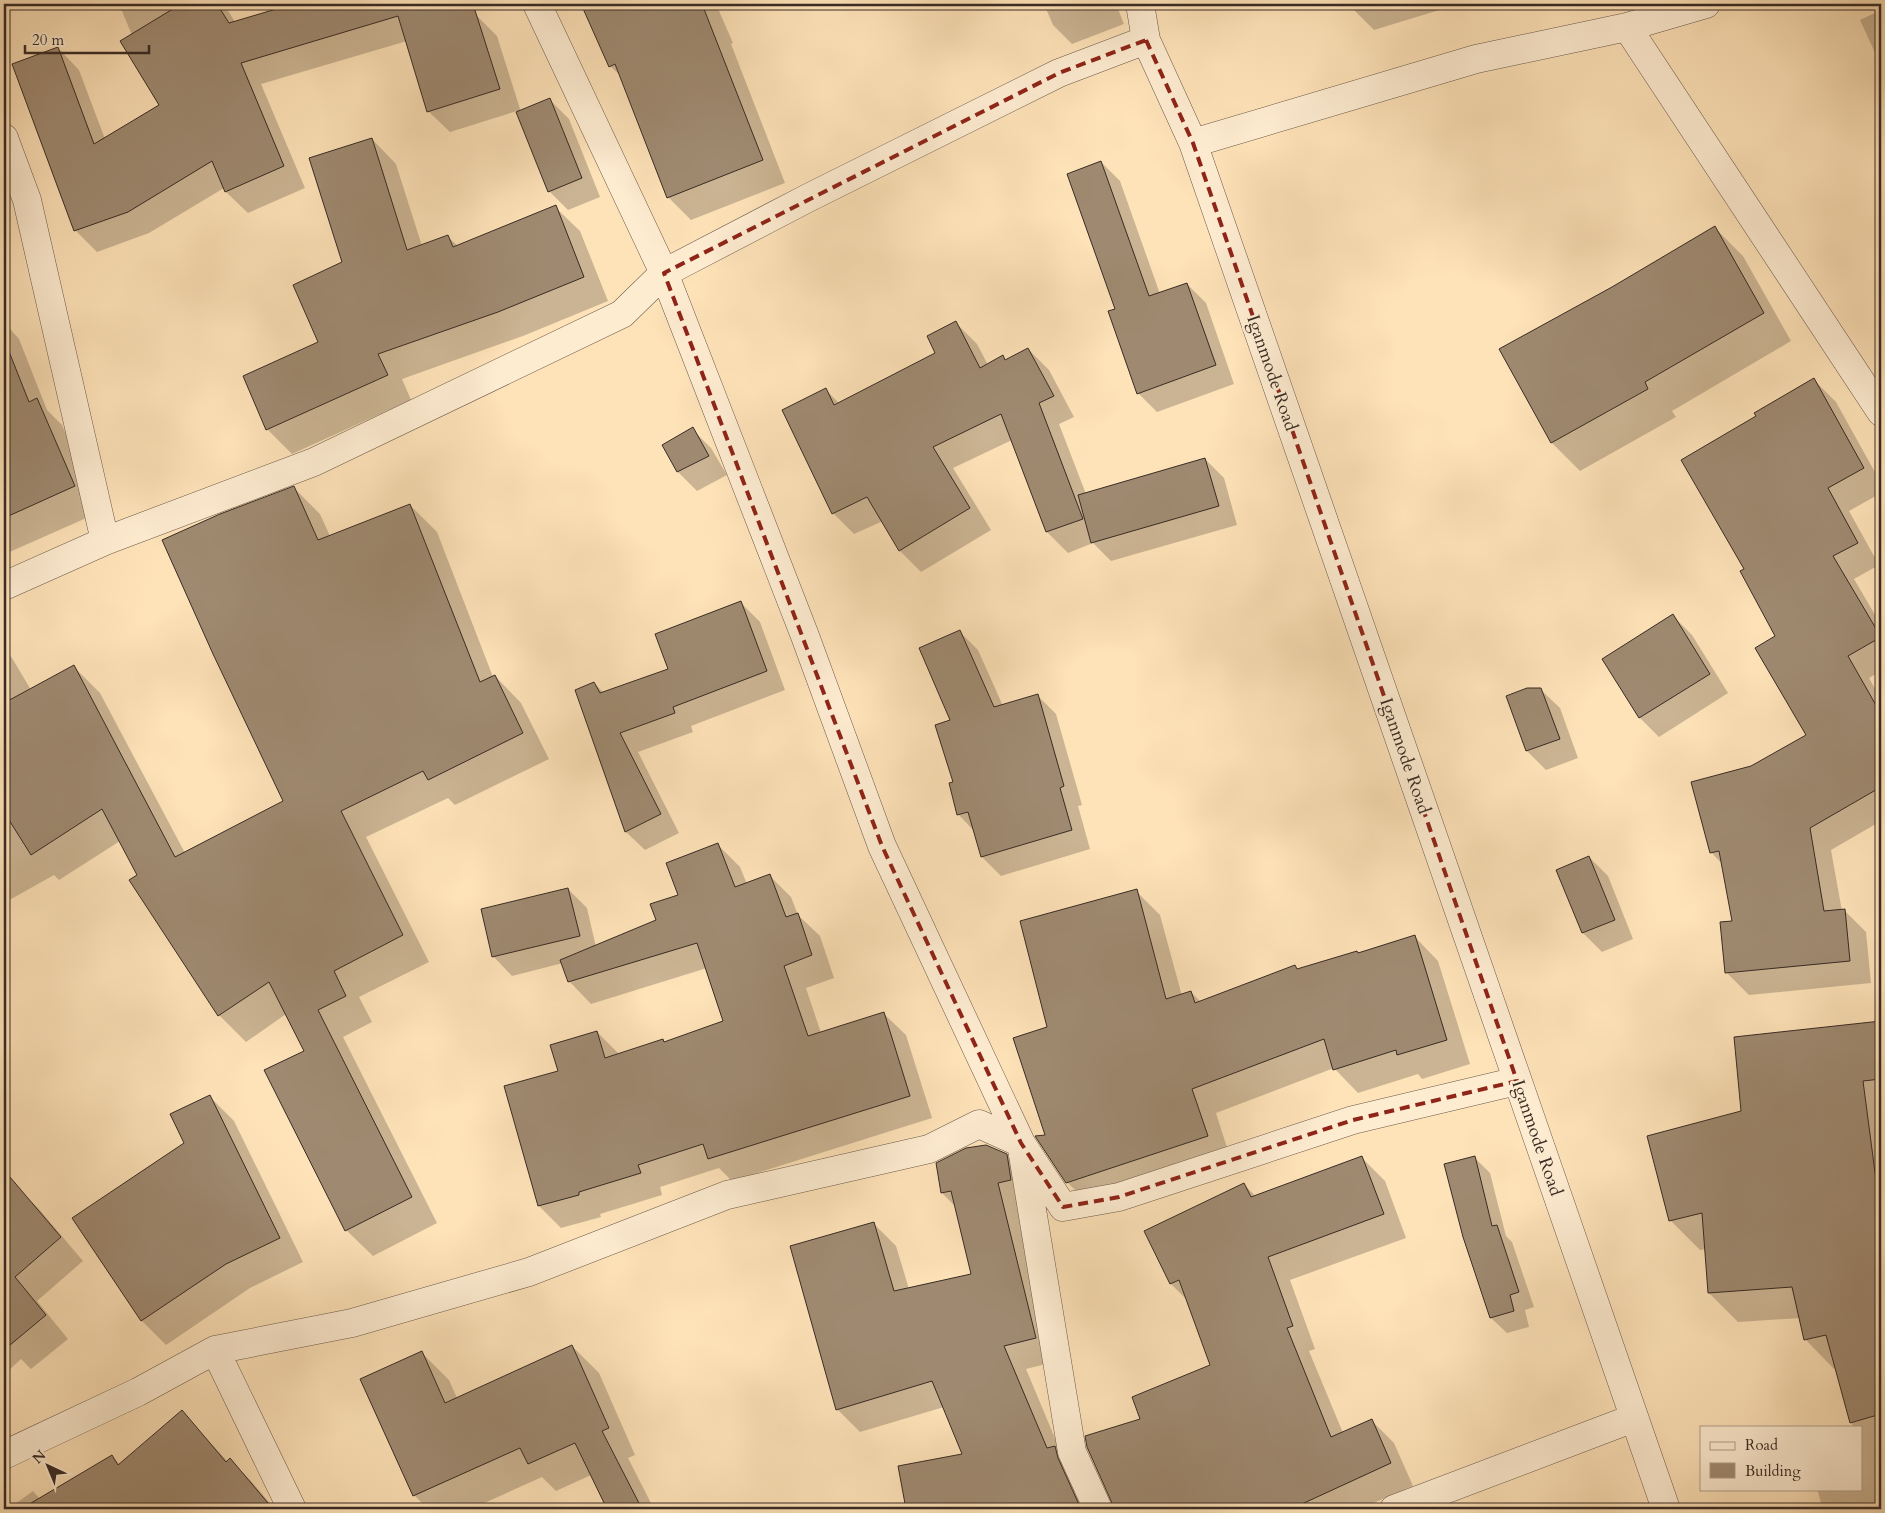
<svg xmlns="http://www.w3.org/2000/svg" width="1885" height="1513" viewBox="0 0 1885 1513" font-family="Cardo,serif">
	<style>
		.shadow { fill: #0003 }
		.building { fill: #9f8a71; stroke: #382b24 }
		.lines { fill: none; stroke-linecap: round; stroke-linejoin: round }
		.minor-casing { stroke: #6a5949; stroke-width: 29 }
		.minor { stroke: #feecd1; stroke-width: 28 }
		.marked { fill: none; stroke: #8f2418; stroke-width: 4; stroke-dasharray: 10 6; stroke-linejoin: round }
		.labels { text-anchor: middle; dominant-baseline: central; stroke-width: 5; stroke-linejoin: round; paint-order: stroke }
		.street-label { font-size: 18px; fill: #382b24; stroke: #feecd1 }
	</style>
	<rect width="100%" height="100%" fill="#fee2b8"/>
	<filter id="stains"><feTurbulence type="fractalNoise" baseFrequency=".004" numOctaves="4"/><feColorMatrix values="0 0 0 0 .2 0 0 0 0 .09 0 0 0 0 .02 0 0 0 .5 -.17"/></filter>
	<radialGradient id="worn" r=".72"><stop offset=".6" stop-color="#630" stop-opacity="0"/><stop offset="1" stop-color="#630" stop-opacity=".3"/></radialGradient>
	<path class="shadow" d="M 119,4 L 224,4 L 235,22 L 297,4 L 470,4 L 474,15 L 476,15 L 497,36 L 521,112 L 550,100 L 569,119 L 600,197 L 568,210 L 549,191 L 517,111 L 450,132 L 428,111 L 407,41 L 261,84 L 305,188 L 248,213 L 226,192 L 224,188 L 149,233 L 97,252 L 75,230 L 58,48 L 79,70 L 105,139 L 161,105 Z
		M 583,4 L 716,4 L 733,43 L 731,44 L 785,183 L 691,220 L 668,197 L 621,76 L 610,66 Z
		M 1044,4 L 1116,4 L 1124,24 L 1072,44 L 1053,25 Z
		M 1348,4 L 1459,4 L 1374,30 Z
		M 1881,10 L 1881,66 L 1860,20 Z
		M 372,139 L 396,164 L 422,246 L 448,237 L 458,246 L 555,207 L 580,231 L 608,301 L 523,336 L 402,379 L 411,400 L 292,454 L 267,429 L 320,343 L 344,263 Z
		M 1101,162 L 1120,181 L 1160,294 L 1187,284 L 1206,303 L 1234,384 L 1157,412 L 1138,393 L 1117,309 Z
		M 1715,228 L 1743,256 L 1791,341 L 1672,411 L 1676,417 L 1580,471 L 1552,443 L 1612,288 Z
		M 4,322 L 19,339 L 47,410 L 62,425 L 100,512 L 5,554 Z
		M 956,323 L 977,344 L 988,365 L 1002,357 L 1007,361 L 1028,349 L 1049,370 L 1074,417 L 1059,424 L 1086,494 L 1205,459 L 1224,478 L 1237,525 L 1111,561 L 1093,543 L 1068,553 L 1047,532 L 1012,440 L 953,468 L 991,530 L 921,572 L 900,551 L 883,521 L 854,534 L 833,513 L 826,390 L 840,404 L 937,353 Z
		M 1814,380 L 1836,402 L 1881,483 L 1881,493 L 1849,511 L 1879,565 L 1854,579 L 1881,625 L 1881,671 L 1869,678 L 1881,699 L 1876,703 L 1881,711 L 1881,821 L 1831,850 L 1842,911 L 1844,910 L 1866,932 L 1871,983 L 1749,995 L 1727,973 L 1734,922 L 1723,865 L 1711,852 L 1752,767 L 1808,735 L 1776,636 L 1746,569 L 1757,416 Z
		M 692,429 L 711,448 L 727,475 L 697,491 L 678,472 L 663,446 Z
		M 294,488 L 320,514 L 330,536 L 410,505 L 437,532 L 493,677 L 495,676 L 521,703 L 549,759 L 455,805 L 448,798 L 366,837 L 429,962 L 359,997 L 372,1022 L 343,1037 L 437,1223 L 373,1256 L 346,1230 L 305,1052 L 286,1014 L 246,1042 L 219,1015 L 131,881 L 138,876 L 120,841 L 59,880 L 54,875 L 4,903 L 4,820 L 9,817 L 4,810 L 4,650 L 12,658 L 31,690 L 74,667 L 100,693 L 185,853 L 285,802 Z
		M 741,603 L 760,622 L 785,690 L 691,726 L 693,732 L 638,752 L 679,833 L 645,850 L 626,832 L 594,683 L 604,693 L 670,670 Z
		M 1673,616 L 1692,635 L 1728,693 L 1659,737 L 1640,718 L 1603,659 Z
		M 959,631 L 978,650 L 1003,706 L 1037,695 L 1056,714 L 1082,805 L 1078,806 L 1090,849 L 1001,876 L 982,857 L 974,831 L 958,814 L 954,783 L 952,721 Z
		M 1540,689 L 1560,708 L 1578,758 L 1546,770 L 1527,751 Z
		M 718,845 L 740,867 L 747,884 L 769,875 L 791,897 L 798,915 L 820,936 L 834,978 L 806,988 L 821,1033 L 883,1013 L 906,1035 L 932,1118 L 732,1181 L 719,1168 L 660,1187 L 662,1195 L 600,1214 L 601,1217 L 561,1228 L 539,1206 L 506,1087 L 559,1072 L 597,1032 L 619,1054 L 663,1041 L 665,1043 L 725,1022 L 707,968 L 591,1004 L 569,981 L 563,963 L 512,976 L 493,956 L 568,889 L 587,908 L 596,947 L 657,921 L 680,896 Z
		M 1589,857 L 1608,876 L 1633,939 L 1602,952 L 1583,933 Z
		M 1136,891 L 1160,915 L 1182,996 L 1191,992 L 1201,1002 L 1295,967 L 1298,970 L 1359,954 L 1415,937 L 1438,961 L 1470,1064 L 1422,1079 L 1418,1074 L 1358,1093 L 1334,1068 L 1216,1113 L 1231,1160 L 1091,1206 L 1067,1182 L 1046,1136 L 1049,1027 Z
		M 1881,1023 L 1881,1509 L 1823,1509 L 1817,1489 L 1861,1489 L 1861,1427 L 1853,1427 L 1837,1368 L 1834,1369 L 1805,1339 L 1800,1318 L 1738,1322 L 1709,1293 L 1706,1249 L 1700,1250 L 1671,1221 L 1649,1137 L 1743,1112 L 1735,1038 Z
		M 210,1097 L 234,1121 L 303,1262 L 250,1288 L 166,1345 L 142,1321 L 74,1218 L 185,1144 Z
		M 1006,1155 L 1030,1178 L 1058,1361 L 1026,1369 L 1062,1455 L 1092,1509 L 907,1509 L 900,1467 L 964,1455 L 944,1407 L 860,1432 L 837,1409 L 873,1223 L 896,1246 L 909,1289 L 973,1275 L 956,1207 L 942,1193 Z
		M 1362,1158 L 1385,1181 L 1406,1238 L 1290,1280 L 1315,1349 L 1309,1351 L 1343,1433 L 1371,1420 L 1394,1443 L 1413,1486 L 1364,1507 L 1365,1509 L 1115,1509 L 1113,1502 L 1142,1420 L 1212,1366 L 1188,1301 L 1171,1284 L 1146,1232 L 1244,1184 L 1256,1197 Z
		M 1475,1158 L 1490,1173 L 1506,1236 L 1512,1242 L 1534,1307 L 1525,1310 L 1529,1327 L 1507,1333 L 1491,1318 Z
		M 4,1175 L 39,1209 L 83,1261 L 37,1301 L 68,1339 L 31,1369 L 21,1359 L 4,1375 Z
		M 572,1346 L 599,1373 L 635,1455 L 628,1458 L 654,1509 L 608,1509 L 591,1475 L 556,1491 L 542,1477 L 471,1509 L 428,1509 L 414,1495 L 362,1379 L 421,1352 L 449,1380 L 457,1398 Z
		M 182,1412 L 228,1462 L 230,1460 L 251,1481 L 275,1509 L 8,1509 L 33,1491 L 40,1499 L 112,1456 L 120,1465 Z"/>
	<path class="building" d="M 181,4 L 217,4 L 229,23 L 293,4 L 473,4 L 500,89 L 427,112 L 398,16 L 241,63 L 284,166 L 225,192 L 212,161 L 128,212 L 74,231 L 12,64 L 58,47 L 94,144 L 159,105 L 120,41 Z
		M 581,4 L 702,4 L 763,160 L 667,198 L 615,64 L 609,67 Z
		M 550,98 L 582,178 L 548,192 L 516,112 Z
		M 372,138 L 407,250 L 448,235 L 453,247 L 556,205 L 584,277 L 498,312 L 378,354 L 388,375 L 266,430 L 243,376 L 318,342 L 293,285 L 342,262 L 309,158 Z
		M 1101,161 L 1149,296 L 1187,283 L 1216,365 L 1137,394 L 1108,311 L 1115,309 L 1067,174 Z
		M 1715,226 L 1764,313 L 1645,382 L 1648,389 L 1551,443 L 1499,349 L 1612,287 Z
		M 956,321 L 980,368 L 1003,355 L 1005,360 L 1028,348 L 1054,396 L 1039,403 L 1083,519 L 1046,532 L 1001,414 L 933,447 L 970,508 L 899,551 L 867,497 L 832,514 L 782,410 L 826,388 L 834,405 L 935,353 L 927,336 Z
		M 4,344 L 6,344 L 29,402 L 37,398 L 75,486 L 4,518 Z
		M 1814,378 L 1864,468 L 1828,488 L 1858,543 L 1833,556 L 1881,637 L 1848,656 L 1881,714 L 1881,787 L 1810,828 L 1824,911 L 1845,909 L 1850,961 L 1725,973 L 1720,922 L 1732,921 L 1719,851 L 1710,853 L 1691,782 L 1751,766 L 1806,735 L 1755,648 L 1775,636 L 1740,571 L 1744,569 L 1681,460 L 1756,416 L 1754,413 Z
		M 693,427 L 709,456 L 677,472 L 662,445 Z
		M 1205,458 L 1219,506 L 1091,543 L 1078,495 Z
		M 294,486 L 318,540 L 410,504 L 480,682 L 495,675 L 523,733 L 428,780 L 423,771 L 341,811 L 403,935 L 334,971 L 346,996 L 318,1010 L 412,1197 L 345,1231 L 264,1070 L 304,1051 L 269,982 L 218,1016 L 129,880 L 137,875 L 102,809 L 31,855 L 4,812 L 4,703 L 74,665 L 175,857 L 283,801 L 213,654 L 162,540 L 220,514 Z
		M 741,601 L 767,671 L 673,707 L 675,713 L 620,733 L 661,814 L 625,832 L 575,690 L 594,682 L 600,693 L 668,669 L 655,634 Z
		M 1673,614 L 1710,674 L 1639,718 L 1602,659 Z
		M 960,630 L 994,707 L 1038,694 L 1064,786 L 1060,788 L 1072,830 L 981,857 L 968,812 L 957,815 L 949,783 L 953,782 L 935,725 L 950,720 L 919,648 Z
		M 1527,688 L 1541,688 L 1560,739 L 1526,751 L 1506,696 Z
		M 718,843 L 735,887 L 770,874 L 786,917 L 798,913 L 812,955 L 784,966 L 808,1036 L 884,1012 L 910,1096 L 708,1159 L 703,1144 L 638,1165 L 641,1173 L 579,1192 L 579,1195 L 538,1206 L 504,1086 L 558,1071 L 550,1045 L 597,1031 L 605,1058 L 663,1039 L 664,1042 L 723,1021 L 697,943 L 568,982 L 560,960 L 656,920 L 650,904 L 678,895 L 666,863 Z
		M 1589,856 L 1615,920 L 1582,933 L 1556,870 Z
		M 568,888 L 580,936 L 492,957 L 481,909 Z
		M 1137,889 L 1166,999 L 1191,991 L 1195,1003 L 1295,965 L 1297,969 L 1357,951 L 1358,953 L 1415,935 L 1447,1040 L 1397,1055 L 1396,1050 L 1333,1070 L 1324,1039 L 1192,1089 L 1208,1136 L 1066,1183 L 1035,1136 L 1045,1135 L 1013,1038 L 1047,1027 L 1020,921 Z
		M 1881,1021 L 1881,1079 L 1863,1081 L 1881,1218 L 1881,1414 L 1850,1423 L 1826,1335 L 1804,1340 L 1792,1287 L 1708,1293 L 1702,1213 L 1669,1221 L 1647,1136 L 1741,1111 L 1734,1037 Z
		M 210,1095 L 280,1238 L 226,1264 L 141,1321 L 72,1218 L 184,1143 L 170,1114 Z
		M 986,1145 L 1007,1154 L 1011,1180 L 998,1183 L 1036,1338 L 1004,1346 L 1047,1448 L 1055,1446 L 1058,1458 L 1081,1509 L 906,1509 L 898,1466 L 962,1454 L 932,1381 L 836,1410 L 790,1246 L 874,1222 L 894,1291 L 971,1274 L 951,1191 L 941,1193 L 936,1163 L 966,1148 Z
		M 1362,1156 L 1384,1214 L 1268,1257 L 1293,1326 L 1287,1328 L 1331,1437 L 1372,1419 L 1391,1463 L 1291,1509 L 1113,1509 L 1112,1503 L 1087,1447 L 1085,1436 L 1140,1419 L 1132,1397 L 1210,1365 L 1179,1280 L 1170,1284 L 1144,1231 L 1244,1183 L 1251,1197 Z
		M 1475,1156 L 1492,1226 L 1497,1225 L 1519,1292 L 1510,1295 L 1514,1311 L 1490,1318 L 1463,1237 L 1444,1164 Z
		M 4,1170 L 61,1237 L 15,1277 L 46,1315 L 4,1350 Z
		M 572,1345 L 609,1428 L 602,1431 L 642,1509 L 607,1509 L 575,1443 L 528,1464 L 520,1448 L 413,1496 L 360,1379 L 422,1351 L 445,1403 Z
		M 182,1410 L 226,1462 L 230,1458 L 273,1509 L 21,1509 L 112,1455 L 118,1465 Z"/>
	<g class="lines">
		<defs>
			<path id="minor" d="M 537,4 L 664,273 L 805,636 L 882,846 L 1021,1143 L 1072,1452 L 1098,1509
				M 1140,4 L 1146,40 L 1193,143 L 1666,1509
				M 1627,27 L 1881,412
				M 4,138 L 27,200 L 105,541
				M 1193,143 L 1476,59 L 1627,27 L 1706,4
				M 4,586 L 105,541 L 314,462 L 622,314 L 664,273 L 808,198 L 1059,73 L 1146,40
				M 215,1350 L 292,1509
				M 4,1455 L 138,1392 L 215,1350 L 352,1323 L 529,1272 L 727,1195 L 929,1149 L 979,1124 L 1021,1143 L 1063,1207 L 1119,1197 L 1353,1120 L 1517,1081
				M 1394,1509 L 1634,1418"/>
		</defs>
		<use href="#minor" class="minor-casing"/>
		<use href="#minor" class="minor"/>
	</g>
	<path class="marked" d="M 1146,40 L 1193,143 L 1517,1081 L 1353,1120 L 1119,1197 L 1063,1207 L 1021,1143 L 882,846 L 664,273 L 1059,73 Z"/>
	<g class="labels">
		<g class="street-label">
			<text transform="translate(1272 373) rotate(71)">Iganmode Road</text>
			<text transform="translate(1405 756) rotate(71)">Iganmode Road</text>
			<text transform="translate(1537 1138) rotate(71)">Iganmode Road</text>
		</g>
	</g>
	<rect width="1885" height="1513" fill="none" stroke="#fee2b8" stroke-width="20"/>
	<rect x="5" y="5" width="1875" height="1503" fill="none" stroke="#382b24" stroke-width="2.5"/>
	<rect x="10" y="10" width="1865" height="1493" fill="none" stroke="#382b24"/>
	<rect x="1700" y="1426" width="162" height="65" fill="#feecd1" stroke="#af9f8c"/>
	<rect x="1710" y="1442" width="25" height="8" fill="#feecd1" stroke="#af9f8c"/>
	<text x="1745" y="1450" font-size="15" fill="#382b24">Road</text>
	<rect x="1710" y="1463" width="25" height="15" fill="#9f8a71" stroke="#af9f8c"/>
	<text x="1745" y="1476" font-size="15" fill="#382b24">Building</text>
	<g transform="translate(48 1466) rotate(316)" stroke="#feecd1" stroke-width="4" paint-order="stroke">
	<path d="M0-4L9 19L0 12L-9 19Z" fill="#382b24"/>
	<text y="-8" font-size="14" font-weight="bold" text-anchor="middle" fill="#382b24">N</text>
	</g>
	<path d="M25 45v8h124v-8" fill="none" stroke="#382b24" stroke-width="2.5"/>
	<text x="32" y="45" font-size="15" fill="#382b24" stroke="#feecd1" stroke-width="4" paint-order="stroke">20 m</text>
	<rect width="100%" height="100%" filter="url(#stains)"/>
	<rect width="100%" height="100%" fill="url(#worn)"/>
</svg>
